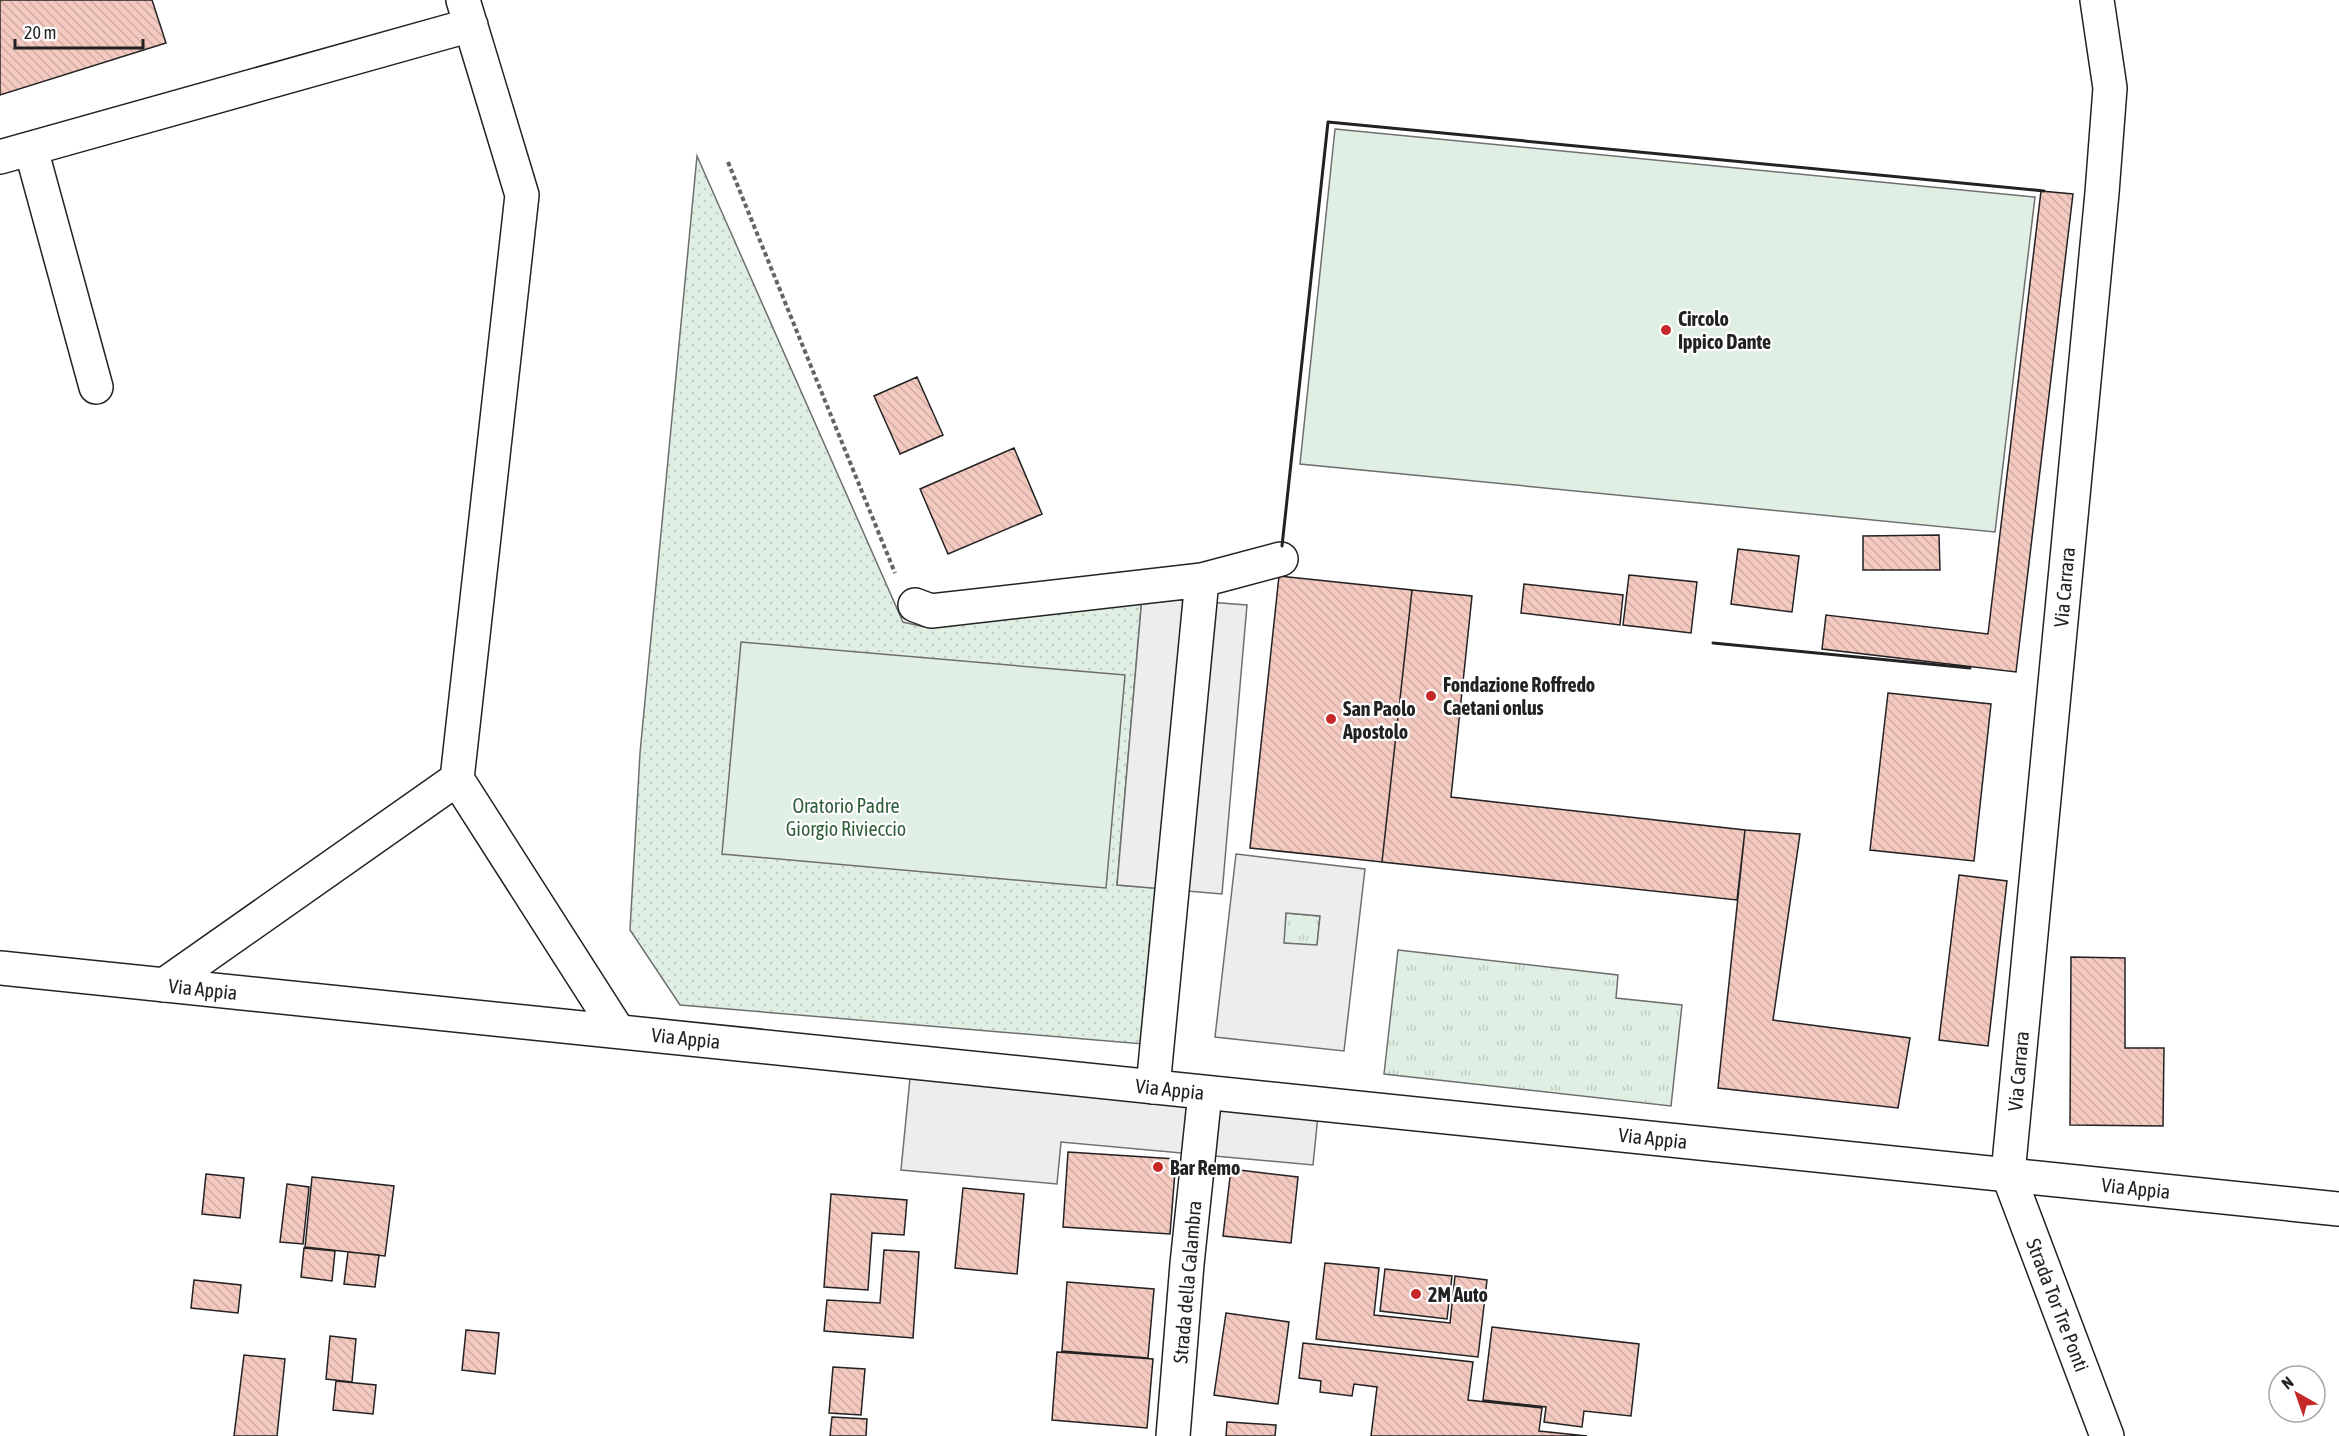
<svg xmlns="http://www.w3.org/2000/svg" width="2339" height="1436" viewBox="0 0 2339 1436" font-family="'Asap Condensed',sans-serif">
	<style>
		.grass { fill: url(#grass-tufts); stroke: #6f6f6f; stroke-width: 1.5 }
		.park { fill: url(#park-dots); stroke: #6f6f6f; stroke-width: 1.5 }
		.garden { fill: #e0efe3; stroke: #6f6f6f; stroke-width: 1.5 }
		.parking { fill: #ededed; stroke: #6f6f6f; stroke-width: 1.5; fill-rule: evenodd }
		.building { fill: url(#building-back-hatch); stroke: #222; stroke-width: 1.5 }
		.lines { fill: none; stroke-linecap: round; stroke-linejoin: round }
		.minor-casing { stroke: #222; stroke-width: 36 }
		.major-casing { stroke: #222; stroke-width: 36 }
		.path { stroke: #646464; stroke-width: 4; stroke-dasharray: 4.5 3; stroke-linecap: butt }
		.minor { stroke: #fff; stroke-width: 33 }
		.major { stroke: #fff; stroke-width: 33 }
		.wall { stroke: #222; stroke-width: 3 }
		.poi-dot { fill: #c62828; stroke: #fff; stroke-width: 2 }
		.labels { text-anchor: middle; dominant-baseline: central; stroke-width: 4.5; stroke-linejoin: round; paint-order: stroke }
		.poi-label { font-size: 20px; font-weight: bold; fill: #222; stroke: #fff; text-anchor: start }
		.street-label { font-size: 20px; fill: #222; stroke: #fff }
		.park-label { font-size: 20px; fill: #2f5e38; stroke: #fff }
	</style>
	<defs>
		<pattern id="grass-tufts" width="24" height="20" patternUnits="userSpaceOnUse" patternTransform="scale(1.5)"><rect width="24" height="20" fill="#e0efe3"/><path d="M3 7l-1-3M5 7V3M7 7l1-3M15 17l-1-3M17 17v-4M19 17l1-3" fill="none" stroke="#c0cdc2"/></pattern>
		<pattern id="park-dots" width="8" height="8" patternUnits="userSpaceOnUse" patternTransform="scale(1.5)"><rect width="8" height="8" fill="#e0efe3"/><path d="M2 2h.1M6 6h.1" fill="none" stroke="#c0cdc2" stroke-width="1.8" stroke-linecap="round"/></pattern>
		<pattern id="building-back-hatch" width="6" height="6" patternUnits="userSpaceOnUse" patternTransform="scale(1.5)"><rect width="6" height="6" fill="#f3c9c0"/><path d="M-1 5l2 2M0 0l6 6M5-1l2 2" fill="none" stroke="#d0aca5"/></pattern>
	</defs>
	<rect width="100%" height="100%" fill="#fff"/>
	<path class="grass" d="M 1286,913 L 1320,916 L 1317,946 L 1283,943 Z
		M 1398,950 L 1618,975 L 1616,998 L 1682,1005 L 1671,1106 L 1384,1074 Z"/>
	<path class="park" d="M 697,156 L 903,622 L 929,628 L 1142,597 L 1117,885 L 1158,888 L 1143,1044 L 680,1005 L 630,930 L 640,753 Z"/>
	<path class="garden" d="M 1335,129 L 2035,197 L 1995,532 L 1300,464 Z
		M 741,642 L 1125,675 L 1106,888 L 722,854 Z"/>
	<path class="parking" d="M 1142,597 L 1247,605 L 1222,894 L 1117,885 Z
		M 1236,854 L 1365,869 L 1344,1051 L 1215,1037 ZM 1286,913 L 1320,916 L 1317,945 L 1284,943 Z
		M 910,1078 L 1318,1115 L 1313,1165 L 1061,1142 L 1057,1184 L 901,1170 Z"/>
	<path class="building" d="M 0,0 L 152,0 L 166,43 L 0,95 Z
		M 2041,191 L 2073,194 L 2016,672 L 1822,649 L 1826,615 L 1988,634 Z
		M 917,377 L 943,435 L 900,454 L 874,396 Z
		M 1014,448 L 1042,514 L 948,554 L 920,489 Z
		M 1939,535 L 1940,570 L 1863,570 L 1863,536 Z
		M 1738,549 L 1799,556 L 1792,612 L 1731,604 Z
		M 1629,575 L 1697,582 L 1691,633 L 1623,625 Z
		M 1279,576 L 1412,590 L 1382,862 L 1250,848 Z
		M 1524,584 L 1623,595 L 1620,625 L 1521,613 Z
		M 1412,590 L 1472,596 L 1451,797 L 1745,830 L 1737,900 L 1382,862 Z
		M 1888,693 L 1991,704 L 1974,861 L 1870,850 Z
		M 1745,830 L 1800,834 L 1773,1020 L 1910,1038 L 1898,1108 L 1718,1088 Z
		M 1959,875 L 2007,881 L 1988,1046 L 1939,1040 Z
		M 2071,957 L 2125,958 L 2125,1048 L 2164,1048 L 2163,1126 L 2070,1125 Z
		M 1068,1152 L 1176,1159 L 1170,1234 L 1063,1227 Z
		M 1231,1169 L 1298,1177 L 1291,1243 L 1223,1236 Z
		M 206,1174 L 244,1178 L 240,1218 L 202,1214 Z
		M 312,1177 L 394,1186 L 385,1256 L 305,1247 Z
		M 287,1184 L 309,1187 L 303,1244 L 280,1242 Z
		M 963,1188 L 1024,1194 L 1017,1274 L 955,1268 Z
		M 831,1194 L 907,1200 L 904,1235 L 872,1233 L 868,1290 L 824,1287 Z
		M 304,1248 L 335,1251 L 332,1281 L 301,1277 Z
		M 884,1250 L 919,1252 L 913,1338 L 824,1331 L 827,1300 L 880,1303 Z
		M 348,1252 L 379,1255 L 375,1287 L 344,1284 Z
		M 1325,1263 L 1379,1268 L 1374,1315 L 1450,1323 L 1455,1276 L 1487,1280 L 1478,1357 L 1316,1339 Z
		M 1385,1269 L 1452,1276 L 1447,1319 L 1380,1311 Z
		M 194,1280 L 241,1285 L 238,1313 L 191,1308 Z
		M 1067,1282 L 1154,1289 L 1148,1358 L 1062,1351 Z
		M 1226,1313 L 1289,1322 L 1278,1404 L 1214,1395 Z
		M 1492,1327 L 1639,1344 L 1631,1416 L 1584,1411 L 1582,1427 L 1544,1422 L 1546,1407 L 1483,1400 Z
		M 466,1330 L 499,1333 L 495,1374 L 462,1370 Z
		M 330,1336 L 356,1339 L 352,1382 L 326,1379 Z
		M 1303,1343 L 1473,1362 L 1468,1400 L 1542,1408 L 1539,1431 L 1587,1436 L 1371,1436 L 1377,1387 L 1354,1384 L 1352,1396 L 1320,1392 L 1321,1381 L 1299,1378 Z
		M 1057,1352 L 1153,1359 L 1147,1428 L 1052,1420 Z
		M 244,1355 L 285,1359 L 277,1436 L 234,1436 Z
		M 833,1367 L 865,1369 L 861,1415 L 829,1413 Z
		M 336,1381 L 376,1385 L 373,1414 L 333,1410 Z
		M 832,1417 L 867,1419 L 866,1436 L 830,1436 Z
		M 1227,1422 L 1276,1425 L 1275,1436 L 1226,1436 Z"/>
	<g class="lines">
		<defs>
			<path id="minor" d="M 2097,0 L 2110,88 L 2102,193 L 2008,1174 L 2107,1436
				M 31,149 L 96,387
				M 0,157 L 471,25
				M 915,605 L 931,611 L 1202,580 L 1281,559
				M 457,779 L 618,1031
				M 164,985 L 457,779 L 522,195 L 463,0
				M 1153,1087 L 1202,580
				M 1173,1436 L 1187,1264 L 1205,1093"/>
			<path id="major" d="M 0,968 L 2339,1209"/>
		</defs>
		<use href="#minor" class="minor-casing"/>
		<use href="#major" class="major-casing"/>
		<path class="path" d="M 728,162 L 895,573"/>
		<use href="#minor" class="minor"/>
		<use href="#major" class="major"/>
		<path class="wall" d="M 1282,546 L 1328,122 L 2044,191
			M 1713,643 L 1970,668"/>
	</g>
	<g class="poi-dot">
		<circle cx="1666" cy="330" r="6"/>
		<circle cx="1431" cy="696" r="6"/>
		<circle cx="1331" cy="719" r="6"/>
		<circle cx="1158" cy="1167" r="6"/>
		<circle cx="1416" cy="1294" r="6"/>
	</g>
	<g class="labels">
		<g class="poi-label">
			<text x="1678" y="318">Circolo<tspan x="1678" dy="23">Ippico Dante</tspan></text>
			<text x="1443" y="684">Fondazione Roffredo<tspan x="1443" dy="23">Caetani onlus</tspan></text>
			<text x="1343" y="708">San Paolo<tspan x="1343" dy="23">Apostolo</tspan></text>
			<text x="1170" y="1167">Bar Remo</text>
			<text x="1428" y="1294">2M Auto</text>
		</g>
		<g class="street-label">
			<text transform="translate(2064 587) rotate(-85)">Via Carrara</text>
			<text transform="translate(203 989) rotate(6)">Via Appia</text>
			<text transform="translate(686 1038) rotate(6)">Via Appia</text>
			<text transform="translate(2018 1071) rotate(-85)">Via Carrara</text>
			<text transform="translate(1170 1089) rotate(6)">Via Appia</text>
			<text transform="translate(1653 1138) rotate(6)">Via Appia</text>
			<text transform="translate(2136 1188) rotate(6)">Via Appia</text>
			<text transform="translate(1187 1282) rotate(-85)">Strada della Calambra</text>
			<text transform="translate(2058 1305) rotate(69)">Strada Tor Tre Ponti</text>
		</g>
		<g class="park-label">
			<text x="846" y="805">Oratorio Padre<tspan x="846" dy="23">Giorgio Rivieccio</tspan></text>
		</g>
	</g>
	<g transform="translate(2297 1394) rotate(320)"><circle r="28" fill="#ffffff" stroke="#a7a7a7" stroke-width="1.5"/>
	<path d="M0-4.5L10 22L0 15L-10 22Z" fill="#c62828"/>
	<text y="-9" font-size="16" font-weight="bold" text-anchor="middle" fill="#222222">N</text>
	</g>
	<path d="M15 39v9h128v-9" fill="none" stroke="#222222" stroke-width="3"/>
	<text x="24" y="39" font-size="18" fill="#222222" stroke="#ffffff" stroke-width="4.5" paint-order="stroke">20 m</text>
</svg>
